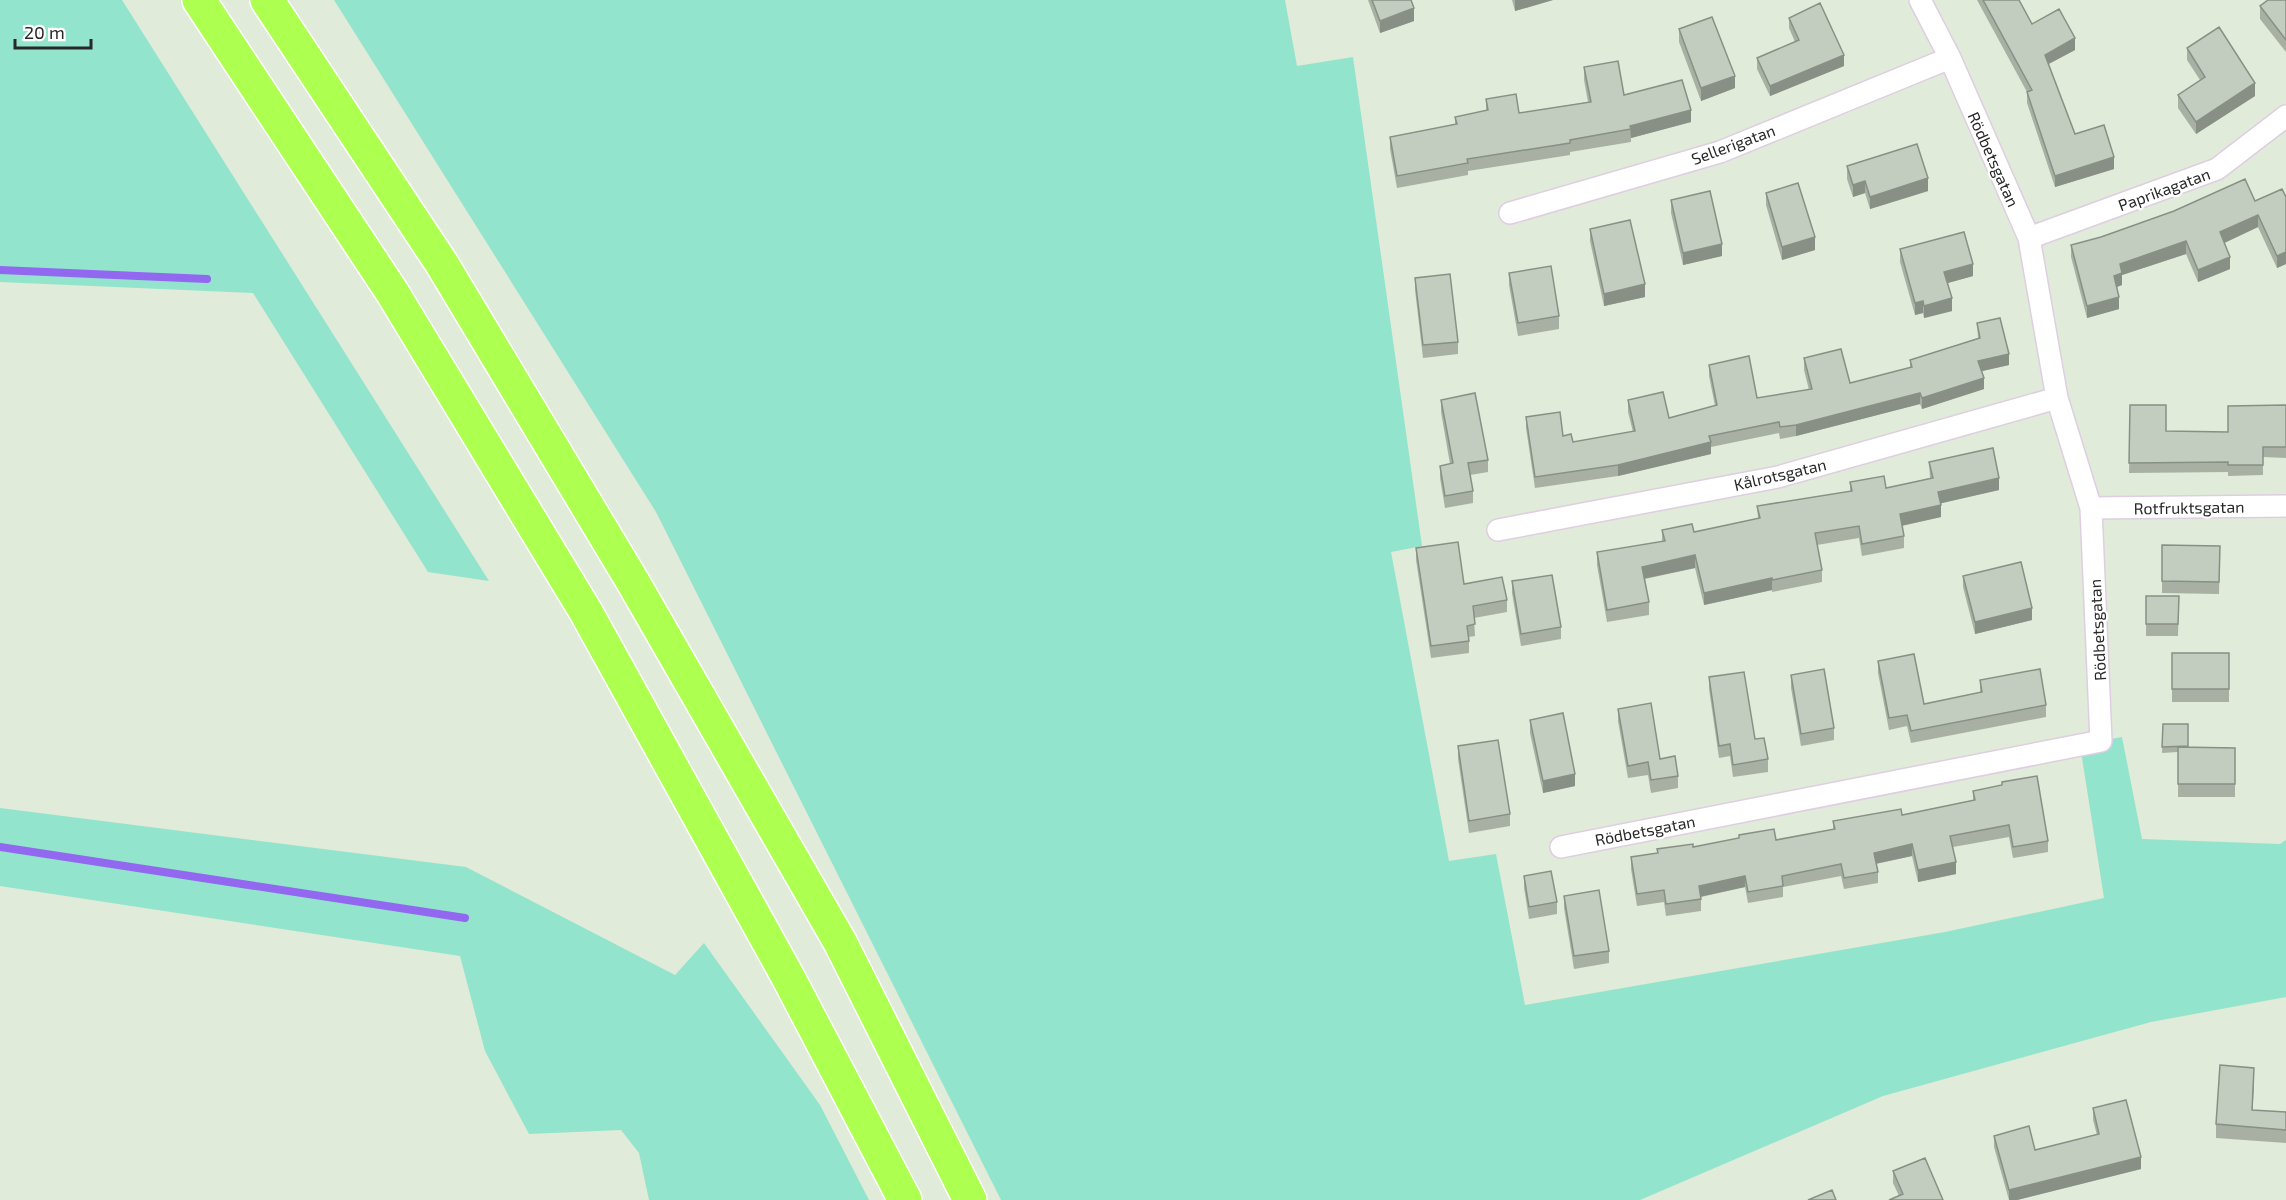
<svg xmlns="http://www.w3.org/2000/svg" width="2286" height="1200" viewBox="0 0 2286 1200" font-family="'Exo 2',sans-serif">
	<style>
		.green { fill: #93e4cc }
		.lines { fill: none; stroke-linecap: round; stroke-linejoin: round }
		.stream { stroke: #9268f1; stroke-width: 8 }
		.street-casing { stroke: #dfcee2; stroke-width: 24 }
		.highway-casing { stroke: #fff; stroke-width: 36 }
		.street { stroke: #fff; stroke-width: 21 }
		.highway { stroke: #adff50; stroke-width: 33 }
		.wall { fill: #a8b0a4 }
		.shaded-wall { fill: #889086 }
		.building { fill: #c3cdbf; stroke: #889086; stroke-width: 1.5 }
		.labels { text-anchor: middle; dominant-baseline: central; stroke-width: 4.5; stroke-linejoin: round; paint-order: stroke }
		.street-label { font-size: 16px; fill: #282828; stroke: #fff }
	</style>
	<rect width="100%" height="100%" fill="#e0ebd9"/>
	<path class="green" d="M 0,0 L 122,0 L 489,581 L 428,572 L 253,293 L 0,282 Z
		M 334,0 L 1285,0 L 1297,66 L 1353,57 L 1422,546 L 1391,552 L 1449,861 L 1496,854 L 1525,1005 L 1945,932 L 2104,898 L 2080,745 L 2122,737 L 2142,839 L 2280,844 L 2286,840 L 2286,997 L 2151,1022 L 1883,1096 L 1640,1200 L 1001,1200 L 656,512 Z
		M 0,808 L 466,867 L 675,975 L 704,943 L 820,1105 L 869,1200 L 649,1200 L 639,1153 L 621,1130 L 529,1134 L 485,1051 L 460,956 L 0,886 Z"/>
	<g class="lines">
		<path class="stream" d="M 0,270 L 207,279
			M 0,847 L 465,918"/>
		<defs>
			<path id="street" d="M 1510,213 L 1720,152 L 1950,58
				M 2029,238 L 2217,169 L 2286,116
				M 2091,508 L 2286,506
				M 1498,530 L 1778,477 L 2057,398
				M 1561,847 L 2101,741 L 2091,508 L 2057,398 L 2029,238 L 1950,58 L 1920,0"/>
			<path id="highway" d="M 199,0 L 392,292 L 586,612 L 788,977 L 905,1200
				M 267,0 L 442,264 L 633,582 L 840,942 L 970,1200"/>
		</defs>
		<use href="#street" class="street-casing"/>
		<use href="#highway" class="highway-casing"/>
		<use href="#street" class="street"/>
		<use href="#highway" class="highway"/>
	</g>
	<path class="wall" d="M 1368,0 L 1411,0 L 1414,21 L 1380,33 Z
		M 1512,0 L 1553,0 L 1515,11 Z
		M 1977,0 L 2019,0 L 2032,24 L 2075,50 L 2048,64 L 2075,134 L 2114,169 L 2055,187 L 2027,103 L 2027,92 Z
		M 2286,0 L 2286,52 L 2260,19 L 2260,6 Z
		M 1789,18 L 1844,66 L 1770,96 L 1757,69 L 1757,58 L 1795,42 L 1789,28 Z
		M 1679,29 L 1735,88 L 1701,101 L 1679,42 Z
		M 2187,48 L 2255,96 L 2196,134 L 2178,108 L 2178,95 L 2200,80 L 2187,60 Z
		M 1584,67 L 1624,95 L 1691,122 L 1631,138 L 1631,142 L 1570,152 L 1570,155 L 1468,171 L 1468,175 L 1397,188 L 1390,149 L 1390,137 L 1455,124 L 1455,117 L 1486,111 L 1486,99 L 1519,113 L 1588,102 L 1584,80 Z
		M 1847,166 L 1928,191 L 1870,209 L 1865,193 L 1853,197 L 1847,179 Z
		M 1766,193 L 1815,250 L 1782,260 L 1766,205 Z
		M 2286,197 L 2286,264 L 2277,268 L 2258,227 L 2224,243 L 2230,269 L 2198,282 L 2186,254 L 2122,275 L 2122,285 L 2117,287 L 2119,309 L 2087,318 L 2071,257 L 2071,245 Z
		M 1671,200 L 1722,256 L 1683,265 L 1671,213 Z
		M 1590,229 L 1645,297 L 1604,306 L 1590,241 Z
		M 1900,249 L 1973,276 L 1948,283 L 1952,311 L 1924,318 L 1923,313 L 1915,315 L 1900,262 Z
		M 1509,273 L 1559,316 L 1559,329 L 1518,336 L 1509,285 Z
		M 1415,278 L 1458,342 L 1458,354 L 1423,358 L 1415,290 Z
		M 1977,323 L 2009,365 L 1982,371 L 1984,389 L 1922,409 L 1920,404 L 1796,436 L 1780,439 L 1779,433 L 1711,447 L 1711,454 L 1618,476 L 1535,488 L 1526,428 L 1526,417 L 1563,436 L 1573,442 L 1633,432 L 1628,412 L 1628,400 L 1669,418 L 1715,406 L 1709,376 L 1709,365 L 1757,398 L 1809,390 L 1804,370 L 1804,358 L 1850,383 L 1910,368 L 1910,360 L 1978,338 Z
		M 1441,400 L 1488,460 L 1488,472 L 1470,475 L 1473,491 L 1473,503 L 1445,508 L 1440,478 L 1440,466 L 1450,464 L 1441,412 Z
		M 2130,405 L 2166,431 L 2228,432 L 2286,405 L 2286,458 L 2263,457 L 2263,475 L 2228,476 L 2228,472 L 2129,473 Z
		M 1929,462 L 1999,490 L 1941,503 L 1941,517 L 1902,526 L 1904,536 L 1904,548 L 1862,556 L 1859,538 L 1817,545 L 1822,570 L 1822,582 L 1772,592 L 1772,590 L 1704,605 L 1695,568 L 1645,579 L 1649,602 L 1649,615 L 1607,622 L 1597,565 L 1597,552 L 1662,542 L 1662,530 L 1694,532 L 1758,518 L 1757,506 L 1850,492 L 1850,482 L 1886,488 L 1930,478 Z
		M 2162,545 L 2220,546 L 2219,594 L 2162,593 Z
		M 1416,548 L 1464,584 L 1507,600 L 1507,612 L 1474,618 L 1475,636 L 1469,637 L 1469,653 L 1431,658 L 1416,560 Z
		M 1963,576 L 2032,620 L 1975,634 L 1963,587 Z
		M 1512,581 L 1561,627 L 1561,639 L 1521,646 L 1512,593 Z
		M 2146,596 L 2179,596 L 2178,636 L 2146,636 Z
		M 2172,653 L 2229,653 L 2229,702 L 2172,702 Z
		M 1878,661 L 1924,704 L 1980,692 L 1980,680 L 2046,705 L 2046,717 L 1911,743 L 1907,726 L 1889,730 L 1878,673 Z
		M 1791,675 L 1834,728 L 1834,740 L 1801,746 L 1791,688 Z
		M 1709,677 L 1755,739 L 1768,759 L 1768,772 L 1733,777 L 1730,756 L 1719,758 L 1709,689 Z
		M 1618,709 L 1660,759 L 1678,776 L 1678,788 L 1651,793 L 1648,775 L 1628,778 L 1618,721 Z
		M 1530,720 L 1575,786 L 1543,793 L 1530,733 Z
		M 2163,724 L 2188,724 L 2188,747 L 2235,748 L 2235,797 L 2178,797 L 2178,752 L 2162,753 Z
		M 1458,746 L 1510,814 L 1510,826 L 1469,833 L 1458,759 Z
		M 2002,782 L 2048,841 L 2048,852 L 2013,858 L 2009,837 L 1953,847 L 1956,874 L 1918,882 L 1912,856 L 1876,864 L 1878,872 L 1878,883 L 1844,889 L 1841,876 L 1783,887 L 1783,897 L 1748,903 L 1745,887 L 1701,897 L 1701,911 L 1666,916 L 1664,902 L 1637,906 L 1631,869 L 1631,857 L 1693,847 L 1776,840 L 1833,829 L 1833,821 L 1902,815 L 1973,800 L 1973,791 L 2002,786 Z
		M 1524,876 L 1557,902 L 1557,914 L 1529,919 L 1524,888 Z
		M 1564,896 L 1609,951 L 1609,963 L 1574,969 L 1564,908 Z
		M 2254,1081 L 2252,1110 L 2286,1112 L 2286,1143 L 2216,1138 L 2216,1124 Z
		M 2093,1108 L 2141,1169 L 2017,1200 L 2009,1200 L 1994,1147 L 1994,1136 L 2035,1150 L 2097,1135 L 2093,1120 Z
		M 1893,1171 L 1943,1200 L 1899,1196 L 1893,1183 Z"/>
	<path class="shaded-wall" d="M 1515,0 L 1553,0 L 1515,11 Z
		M 1414,8 L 1414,21 L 1380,33 L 1380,21 Z
		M 2075,38 L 2075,50 L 2045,66 L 2045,55 Z
		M 1844,55 L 1844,66 L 1770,96 L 1770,86 Z
		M 1735,76 L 1735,88 L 1701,101 L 1701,88 Z
		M 2255,83 L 2255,96 L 2196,134 L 2196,122 Z
		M 1691,110 L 1691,122 L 1631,138 L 1630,126 Z
		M 2114,157 L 2114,169 L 2055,187 L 2055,176 Z
		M 1928,178 L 1928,191 L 1870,209 L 1870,197 Z
		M 1865,181 L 1865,193 L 1853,197 L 1853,185 Z
		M 2258,215 L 2258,227 L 2220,245 L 2220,232 Z
		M 1815,237 L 1815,250 L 1782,260 L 1782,247 Z
		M 2186,241 L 2186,254 L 2122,275 L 2122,285 L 2114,288 L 2114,276 L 2120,264 Z
		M 1722,244 L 1722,256 L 1683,265 L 1683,253 Z
		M 2286,252 L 2286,264 L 2277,268 L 2277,256 Z
		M 2230,257 L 2230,269 L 2198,282 L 2198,270 Z
		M 1973,264 L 1973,276 L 1944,284 L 1944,272 Z
		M 1645,284 L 1645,297 L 1604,306 L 1604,294 Z
		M 2119,297 L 2119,309 L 2087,318 L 2087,306 Z
		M 1952,298 L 1952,311 L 1924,318 L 1924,306 Z
		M 1923,301 L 1923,313 L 1915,315 L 1915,303 Z
		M 2009,354 L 2009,365 L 1978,372 L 1978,361 Z
		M 1984,378 L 1984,389 L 1922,409 L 1922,398 Z
		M 1920,393 L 1920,404 L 1796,436 L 1796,425 Z
		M 1711,442 L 1711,454 L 1618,476 L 1618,465 Z
		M 1999,478 L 1999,490 L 1938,504 L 1938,492 Z
		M 1941,505 L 1941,517 L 1900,526 L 1900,514 Z
		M 1695,555 L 1695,568 L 1642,579 L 1642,567 Z
		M 1772,578 L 1772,590 L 1704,605 L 1704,593 Z
		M 2032,608 L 2032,620 L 1975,634 L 1975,622 Z
		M 1575,774 L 1575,786 L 1543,793 L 1543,781 Z
		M 1912,844 L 1912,856 L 1874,864 L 1874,853 Z
		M 1956,862 L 1956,874 L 1918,882 L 1918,870 Z
		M 1745,876 L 1745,887 L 1699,897 L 1699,886 Z
		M 2254,1068 L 2254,1081 L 2252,1124 L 2252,1110 Z
		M 2141,1157 L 2141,1169 L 2017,1200 L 2009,1200 L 2009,1190 Z"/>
	<path class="building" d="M 1372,0 L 1411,0 L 1414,8 L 1380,21 Z
		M 1983,0 L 2019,0 L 2032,24 L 2059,9 L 2075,38 L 2045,55 L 2075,134 L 2104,125 L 2114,157 L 2055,176 L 2027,92 L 2032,90 Z
		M 2268,0 L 2286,0 L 2286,40 L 2260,6 Z
		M 1820,3 L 1844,55 L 1770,86 L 1757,58 L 1799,40 L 1789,18 Z
		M 1712,17 L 1735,76 L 1701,88 L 1679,29 Z
		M 2219,27 L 2255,83 L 2196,122 L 2178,95 L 2205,77 L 2187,48 Z
		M 1618,61 L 1624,95 L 1682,80 L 1691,110 L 1630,126 L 1631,129 L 1570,140 L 1570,143 L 1467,159 L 1468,163 L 1397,176 L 1390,137 L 1457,124 L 1455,117 L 1488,110 L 1486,99 L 1516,94 L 1519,113 L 1591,102 L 1584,67 Z
		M 1917,144 L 1928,178 L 1870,197 L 1865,181 L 1853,185 L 1847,166 Z
		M 2245,179 L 2255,201 L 2282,189 L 2286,197 L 2286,252 L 2277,256 L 2258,215 L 2220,232 L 2230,257 L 2198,270 L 2186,241 L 2120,264 L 2122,273 L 2114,276 L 2119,297 L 2087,306 L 2071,245 L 2101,237 L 2174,211 Z
		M 1798,183 L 1815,237 L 1782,247 L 1766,193 Z
		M 1710,191 L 1722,244 L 1683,253 L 1671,200 Z
		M 1630,220 L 1645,284 L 1604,294 L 1590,229 Z
		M 1964,232 L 1973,264 L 1944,272 L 1952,298 L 1924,306 L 1923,301 L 1915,303 L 1900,249 Z
		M 1551,266 L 1559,316 L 1518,323 L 1509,273 Z
		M 1450,274 L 1458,342 L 1423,345 L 1415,278 Z
		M 2000,318 L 2009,354 L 1978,361 L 1984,378 L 1922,398 L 1920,393 L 1796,425 L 1780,427 L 1779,422 L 1709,436 L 1711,442 L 1618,465 L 1535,477 L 1526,417 L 1560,412 L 1563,436 L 1571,434 L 1573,442 L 1635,431 L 1628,400 L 1663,392 L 1669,418 L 1717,405 L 1709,365 L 1749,356 L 1757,398 L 1812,389 L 1804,358 L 1841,349 L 1850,383 L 1912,367 L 1910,360 L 1980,338 L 1977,323 Z
		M 1475,393 L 1488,460 L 1468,463 L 1473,491 L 1445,496 L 1440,466 L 1453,463 L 1441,400 Z
		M 2130,405 L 2166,405 L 2166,431 L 2228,432 L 2228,406 L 2286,405 L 2286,447 L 2263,447 L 2263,465 L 2228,465 L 2228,462 L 2129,463 Z
		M 1993,448 L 1999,478 L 1938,492 L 1941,505 L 1900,514 L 1904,536 L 1862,544 L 1859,526 L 1815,533 L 1822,570 L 1772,580 L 1772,578 L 1704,593 L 1695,555 L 1642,567 L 1649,602 L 1607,610 L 1597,552 L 1665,541 L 1662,530 L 1692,524 L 1694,532 L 1760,518 L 1757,506 L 1852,491 L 1850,482 L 1884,476 L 1886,488 L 1933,478 L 1929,462 Z
		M 1458,542 L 1464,584 L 1502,577 L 1507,600 L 1473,606 L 1475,624 L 1467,626 L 1469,641 L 1431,646 L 1416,548 Z
		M 2162,545 L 2220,546 L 2219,582 L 2162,581 Z
		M 2021,562 L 2032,608 L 1975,622 L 1963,576 Z
		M 1552,575 L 1561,627 L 1521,634 L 1512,581 Z
		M 2146,596 L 2179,596 L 2178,624 L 2146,624 Z
		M 2172,653 L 2229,653 L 2229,689 L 2172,689 Z
		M 1914,654 L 1924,704 L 1982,692 L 1980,680 L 2040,669 L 2046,705 L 1911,731 L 1907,715 L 1889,718 L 1878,661 Z
		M 1824,669 L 1834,728 L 1801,734 L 1791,675 Z
		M 1744,672 L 1755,739 L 1764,738 L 1768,759 L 1733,765 L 1730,744 L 1719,746 L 1709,677 Z
		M 1651,703 L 1660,759 L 1675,756 L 1678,776 L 1651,780 L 1648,762 L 1628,766 L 1618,709 Z
		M 1563,713 L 1575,774 L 1543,781 L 1530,720 Z
		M 2163,724 L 2188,724 L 2188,746 L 2162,747 Z
		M 1498,740 L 1510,814 L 1469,821 L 1458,746 Z
		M 2178,747 L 2235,748 L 2235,784 L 2178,784 Z
		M 2037,776 L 2048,841 L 2013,847 L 2009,825 L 1950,836 L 1956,862 L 1918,870 L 1912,844 L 1874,853 L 1878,872 L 1844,878 L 1841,864 L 1782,876 L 1783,886 L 1748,892 L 1745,876 L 1699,886 L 1701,899 L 1666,904 L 1664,890 L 1637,894 L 1631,857 L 1658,853 L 1657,849 L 1693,844 L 1693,847 L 1739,838 L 1739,835 L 1774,829 L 1776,840 L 1835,829 L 1833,821 L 1901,809 L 1902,815 L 1975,800 L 1973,791 L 2002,785 L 2002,782 Z
		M 1551,871 L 1557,902 L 1529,907 L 1524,876 Z
		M 1599,890 L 1609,951 L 1574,956 L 1564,896 Z
		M 2220,1065 L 2254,1068 L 2252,1110 L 2286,1112 L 2286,1130 L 2216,1124 Z
		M 2126,1100 L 2141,1157 L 2009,1190 L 1994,1136 L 2029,1126 L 2035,1150 L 2099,1134 L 2093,1108 Z
		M 1925,1158 L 1943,1200 L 1889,1200 L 1903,1194 L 1893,1171 Z
		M 1832,1190 L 1836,1200 L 1808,1200 Z"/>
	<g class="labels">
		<g class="street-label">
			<text transform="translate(1733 144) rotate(-20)">Sellerigatan</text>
			<text transform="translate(1994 159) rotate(66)">Rödbetsgatan</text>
			<text transform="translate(2164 189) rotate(-20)">Paprikagatan</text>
			<text transform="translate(1780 474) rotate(-13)">Kålrotsgatan</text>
			<text transform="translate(2189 507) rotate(-1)">Rotfruktsgatan</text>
			<text transform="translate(2097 630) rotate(-93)">Rödbetsgatan</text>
			<text transform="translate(1645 830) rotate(-11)">Rödbetsgatan</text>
		</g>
	</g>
	<path d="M15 39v9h76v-9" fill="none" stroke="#282828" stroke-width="3"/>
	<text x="24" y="39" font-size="18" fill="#282828" stroke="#ffffff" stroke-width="4.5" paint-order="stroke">20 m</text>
</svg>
